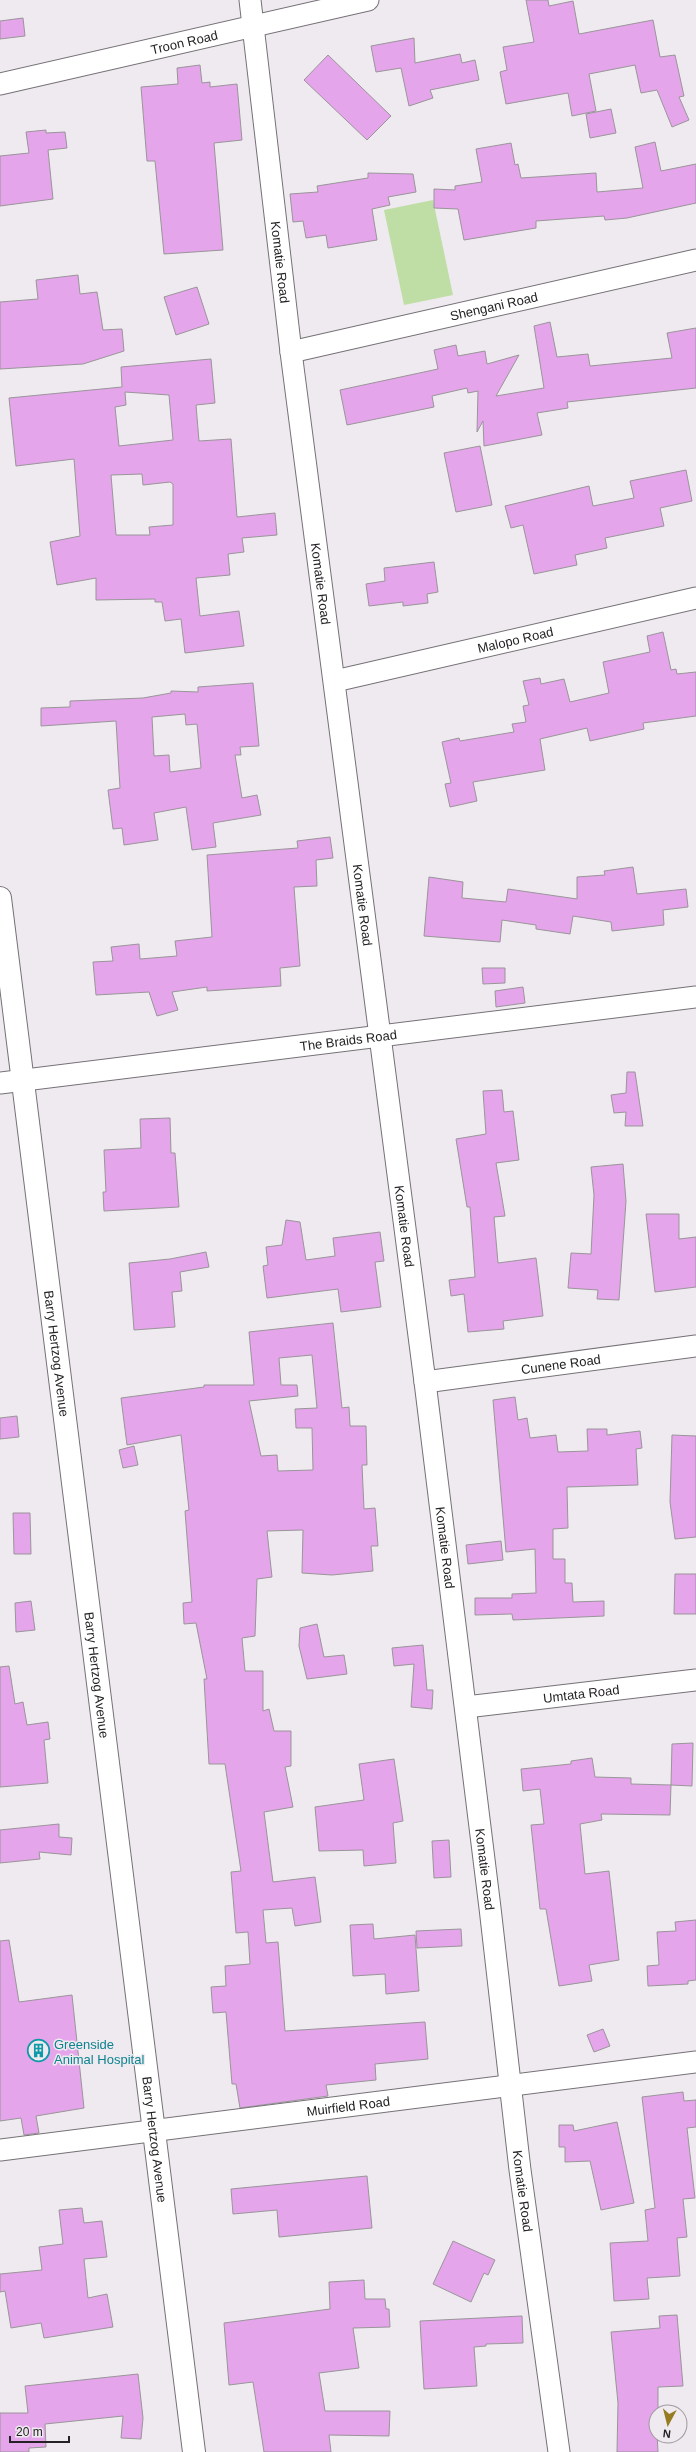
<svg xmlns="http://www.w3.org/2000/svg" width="696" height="2452" viewBox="0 0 696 2452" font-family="Helvetica,sans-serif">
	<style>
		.green { fill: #bedea5 }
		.building { fill: #e4a5ea; stroke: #9a959a; fill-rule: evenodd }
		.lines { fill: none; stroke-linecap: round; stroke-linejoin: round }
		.minor-casing { stroke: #757176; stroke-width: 23 }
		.major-casing { stroke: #757176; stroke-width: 24 }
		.minor { stroke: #fff; stroke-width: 21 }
		.major { stroke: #fff; stroke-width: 22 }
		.labels { text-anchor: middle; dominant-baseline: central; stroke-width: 3; stroke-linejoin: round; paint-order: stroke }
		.street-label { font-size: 13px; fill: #242224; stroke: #efeaef }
		.culture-label { font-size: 13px; fill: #0d838f; stroke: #efeaef; text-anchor: start }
	</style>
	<rect width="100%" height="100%" fill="#efeaef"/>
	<path class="green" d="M 433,200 L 453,295 L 404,305 L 384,210 Z"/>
	<path class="building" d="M 526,0 L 548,0 L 549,6 L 573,1 L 579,34 L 653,20 L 660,57 L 675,55 L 684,96 L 679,97 L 689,120 L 672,127 L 657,90 L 641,93 L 635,65 L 589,74 L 596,111 L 572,116 L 568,93 L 506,104 L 500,72 L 507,70 L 503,47 L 534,42 Z
		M 23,18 L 25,36 L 0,39 L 0,21 Z
		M 414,38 L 415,63 L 460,54 L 462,63 L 475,60 L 479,80 L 430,90 L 433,98 L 409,106 L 401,68 L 376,72 L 371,46 Z
		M 328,55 L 391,116 L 367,140 L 304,80 Z
		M 200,65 L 202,83 L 210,82 L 210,87 L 237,84 L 242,140 L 214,143 L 223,250 L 164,254 L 155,161 L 147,161 L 141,87 L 178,84 L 177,68 Z
		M 611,109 L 616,133 L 590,138 L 586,114 Z
		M 46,130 L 46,133 L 65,132 L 67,148 L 48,150 L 53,199 L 0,206 L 0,156 L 29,153 L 26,132 Z
		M 655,142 L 661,171 L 696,164 L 696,203 L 627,218 L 605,220 L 604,216 L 536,221 L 536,228 L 464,240 L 458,209 L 434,208 L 434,189 L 455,190 L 455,186 L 482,182 L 476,149 L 511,143 L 515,165 L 518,164 L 521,178 L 596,173 L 597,192 L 643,188 L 635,147 Z
		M 368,173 L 413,174 L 416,192 L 388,197 L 390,205 L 372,209 L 377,240 L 328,248 L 326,235 L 306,238 L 303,221 L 293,222 L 290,194 L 318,192 L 317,186 L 368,178 Z
		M 78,275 L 80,294 L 97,292 L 103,330 L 122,329 L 124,351 L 83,364 L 0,369 L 0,302 L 38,299 L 36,280 Z
		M 197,287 L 209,324 L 176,335 L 164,297 Z
		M 550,322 L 557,357 L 588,354 L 590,366 L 672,358 L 667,333 L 696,328 L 696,388 L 567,402 L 568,408 L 537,413 L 542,435 L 484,446 L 483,421 L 477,432 L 478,391 L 468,393 L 467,388 L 432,396 L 434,407 L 347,425 L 340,390 L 438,369 L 434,350 L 456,345 L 458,356 L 485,351 L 487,364 L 519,355 L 496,396 L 544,388 L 534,326 Z
		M 211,359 L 215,403 L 196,405 L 199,441 L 231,439 L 237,517 L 275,513 L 277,535 L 242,538 L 244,552 L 228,554 L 230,575 L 196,578 L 200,616 L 239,611 L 244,646 L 185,653 L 181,619 L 165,621 L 162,602 L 155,602 L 155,599 L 96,600 L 96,578 L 57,585 L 50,542 L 80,536 L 74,459 L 16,466 L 9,398 L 122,387 L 121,367 ZM 125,392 L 169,395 L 173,440 L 119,446 L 115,407 L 126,405 ZM 142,474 L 143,485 L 170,482 L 173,484 L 173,525 L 149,527 L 150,535 L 116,535 L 111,475 Z
		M 480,446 L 492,505 L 456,512 L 444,453 Z
		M 686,470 L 692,501 L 660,508 L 664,526 L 605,538 L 607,548 L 575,555 L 577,565 L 534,574 L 523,525 L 511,528 L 505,506 L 589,486 L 593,506 L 634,498 L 630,481 Z
		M 434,562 L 438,592 L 427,594 L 428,603 L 403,606 L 403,602 L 369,606 L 366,584 L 385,581 L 384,568 Z
		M 663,632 L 671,670 L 676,669 L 677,674 L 696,672 L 696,716 L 643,723 L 644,729 L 590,741 L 587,728 L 540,739 L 545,770 L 473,782 L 477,801 L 450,807 L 445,784 L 451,783 L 442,742 L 459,738 L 460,741 L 514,732 L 512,724 L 526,722 L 523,706 L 529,705 L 523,681 L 540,678 L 541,684 L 564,679 L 570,702 L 609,693 L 603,662 L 650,652 L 647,636 Z
		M 253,683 L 259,746 L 240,747 L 241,755 L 235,755 L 242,798 L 257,795 L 261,815 L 213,823 L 216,847 L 192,850 L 186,807 L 154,813 L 158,840 L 124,845 L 122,828 L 113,829 L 108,790 L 120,788 L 116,721 L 41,726 L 41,708 L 70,707 L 70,701 L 143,698 L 171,693 L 171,691 L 198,692 L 198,687 ZM 185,714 L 186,725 L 197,724 L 201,768 L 170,772 L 169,755 L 154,756 L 152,717 Z
		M 330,837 L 333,858 L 316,860 L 317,886 L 294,887 L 300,966 L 280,968 L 281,986 L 207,991 L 207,987 L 172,992 L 178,1010 L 157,1016 L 149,992 L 96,995 L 93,962 L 113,961 L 111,947 L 139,944 L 140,959 L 177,956 L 175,941 L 212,937 L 207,855 L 298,848 L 297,841 Z
		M 633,867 L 637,894 L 686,889 L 688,907 L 663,910 L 664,925 L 612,931 L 611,922 L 573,916 L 570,934 L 536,929 L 536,925 L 502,920 L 500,942 L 424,936 L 429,877 L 463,882 L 462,898 L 506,902 L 508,889 L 577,899 L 577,877 L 605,875 L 604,871 Z
		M 482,968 L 505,968 L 505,983 L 483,984 Z
		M 523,987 L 525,1003 L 496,1007 L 495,991 Z
		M 627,1072 L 635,1072 L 643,1126 L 625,1126 L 626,1112 L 614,1113 L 611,1095 L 626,1093 Z
		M 502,1090 L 504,1112 L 513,1111 L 519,1160 L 496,1163 L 505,1216 L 494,1217 L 498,1263 L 536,1258 L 543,1316 L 503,1321 L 504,1329 L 468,1332 L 464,1294 L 451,1296 L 449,1280 L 475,1277 L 470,1207 L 467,1207 L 456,1139 L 486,1134 L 483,1091 Z
		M 170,1118 L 171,1153 L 175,1153 L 179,1207 L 104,1211 L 103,1192 L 106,1192 L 104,1150 L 141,1148 L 140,1119 Z
		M 623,1164 L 626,1201 L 619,1300 L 597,1299 L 598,1290 L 568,1288 L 571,1253 L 591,1254 L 594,1195 L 591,1167 Z
		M 646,1214 L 679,1214 L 679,1239 L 696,1237 L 696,1287 L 655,1292 Z
		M 286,1220 L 300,1222 L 306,1260 L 335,1256 L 333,1238 L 380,1232 L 384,1261 L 375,1262 L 381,1307 L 341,1312 L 338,1289 L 267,1298 L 263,1266 L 268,1265 L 266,1247 L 282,1245 Z
		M 206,1252 L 209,1267 L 180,1272 L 182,1291 L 172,1292 L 175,1327 L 134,1330 L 129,1263 L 170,1259 Z
		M 333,1323 L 342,1408 L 349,1407 L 350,1426 L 366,1426 L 367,1465 L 362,1465 L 364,1509 L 375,1508 L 378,1546 L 371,1546 L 373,1571 L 332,1575 L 302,1573 L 303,1530 L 267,1531 L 272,1577 L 257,1579 L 255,1636 L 242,1638 L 245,1671 L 263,1671 L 263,1711 L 269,1709 L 274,1731 L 291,1731 L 291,1766 L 285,1767 L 293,1807 L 264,1812 L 273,1882 L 315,1877 L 321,1922 L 295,1926 L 292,1908 L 263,1910 L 266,1943 L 278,1942 L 285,2031 L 425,2022 L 428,2059 L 375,2064 L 376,2080 L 326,2085 L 328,2096 L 240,2108 L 236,2084 L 232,2084 L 226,2012 L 213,2013 L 211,1987 L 226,1986 L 225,1966 L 250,1964 L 248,1932 L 236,1933 L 231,1872 L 241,1871 L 225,1764 L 209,1764 L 204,1679 L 207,1679 L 196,1623 L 184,1624 L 183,1603 L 192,1602 L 185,1511 L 189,1510 L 181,1435 L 127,1445 L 121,1398 L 204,1387 L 204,1385 L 254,1385 L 249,1332 ZM 312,1355 L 317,1408 L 295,1409 L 296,1428 L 312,1428 L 313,1470 L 278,1471 L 277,1455 L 261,1456 L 249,1401 L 298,1396 L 297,1385 L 281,1385 L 279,1358 Z
		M 515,1397 L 518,1420 L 527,1418 L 530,1438 L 556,1435 L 558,1452 L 588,1451 L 587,1429 L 607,1429 L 607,1435 L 640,1431 L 642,1448 L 636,1449 L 638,1485 L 567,1487 L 568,1528 L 553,1529 L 553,1559 L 565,1559 L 565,1583 L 572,1583 L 573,1602 L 604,1601 L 604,1616 L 513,1620 L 512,1614 L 475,1615 L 475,1598 L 512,1598 L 512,1594 L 536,1593 L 535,1549 L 506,1552 L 493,1400 Z
		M 17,1416 L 19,1437 L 0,1439 L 0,1418 Z
		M 672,1435 L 696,1436 L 696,1537 L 675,1539 L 670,1502 Z
		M 134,1446 L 138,1465 L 123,1468 L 119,1450 Z
		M 13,1513 L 30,1513 L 31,1554 L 14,1554 Z
		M 501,1541 L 503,1560 L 468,1564 L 466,1545 Z
		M 675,1574 L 696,1574 L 696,1614 L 674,1614 Z
		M 31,1601 L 35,1630 L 16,1632 L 15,1603 Z
		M 317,1624 L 324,1657 L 344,1655 L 347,1674 L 307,1679 L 299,1646 L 300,1628 Z
		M 423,1645 L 427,1690 L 433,1690 L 432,1709 L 411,1707 L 414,1664 L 394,1666 L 392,1648 Z
		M 9,1666 L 15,1704 L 23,1702 L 27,1725 L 48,1722 L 50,1739 L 44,1740 L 48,1783 L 0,1787 L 0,1667 Z
		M 693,1743 L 692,1786 L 671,1785 L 670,1815 L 601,1814 L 602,1820 L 580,1824 L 585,1874 L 609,1871 L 619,1960 L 589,1965 L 592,1981 L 559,1986 L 546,1909 L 540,1909 L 531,1825 L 544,1824 L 540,1789 L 523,1791 L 521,1769 L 571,1764 L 571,1761 L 592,1758 L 595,1777 L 631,1778 L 631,1784 L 671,1785 L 672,1744 Z
		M 394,1759 L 403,1821 L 393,1823 L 396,1863 L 364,1866 L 363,1850 L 319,1851 L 315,1807 L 364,1800 L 359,1764 Z
		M 59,1824 L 59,1837 L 72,1838 L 71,1855 L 39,1852 L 40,1859 L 0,1863 L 0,1830 Z
		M 449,1840 L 451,1877 L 434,1878 L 432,1841 Z
		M 696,1920 L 696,1980 L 688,1981 L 688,1984 L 648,1986 L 647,1966 L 659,1965 L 657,1932 L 676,1931 L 675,1922 Z
		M 373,1924 L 374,1939 L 415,1935 L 419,1991 L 386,1994 L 385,1974 L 353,1976 L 350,1925 Z
		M 461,1929 L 462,1946 L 417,1948 L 416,1931 Z
		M 9,1940 L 19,2002 L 72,1995 L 84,2108 L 36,2116 L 39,2133 L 24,2135 L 21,2118 L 0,2121 L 0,1941 Z
		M 603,2029 L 610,2046 L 594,2052 L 587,2035 Z
		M 683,2092 L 684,2101 L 696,2100 L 696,2127 L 687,2128 L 695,2198 L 683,2199 L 687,2237 L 677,2238 L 680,2276 L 647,2278 L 649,2299 L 614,2301 L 610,2243 L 648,2241 L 645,2210 L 655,2208 L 642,2097 Z
		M 617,2122 L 634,2203 L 601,2210 L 590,2161 L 565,2162 L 565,2147 L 559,2147 L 559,2125 L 573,2125 L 574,2131 Z
		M 367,2176 L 372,2228 L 279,2237 L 277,2210 L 233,2214 L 231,2189 Z
		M 82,2208 L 84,2223 L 102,2221 L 107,2257 L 84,2259 L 88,2298 L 107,2294 L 113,2327 L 44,2338 L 41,2323 L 11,2328 L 5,2291 L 0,2292 L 0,2274 L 42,2270 L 39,2247 L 63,2244 L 59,2210 Z
		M 453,2241 L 495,2260 L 488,2275 L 484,2273 L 471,2302 L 433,2284 Z
		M 364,2280 L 365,2299 L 385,2299 L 386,2309 L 389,2309 L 390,2327 L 353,2328 L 359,2368 L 319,2373 L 325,2411 L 390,2411 L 389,2436 L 329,2435 L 331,2452 L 264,2452 L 253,2382 L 229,2385 L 224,2323 L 330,2309 L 329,2282 Z
		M 677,2315 L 683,2386 L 658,2387 L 658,2412 L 656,2412 L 658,2452 L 617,2452 L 618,2403 L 611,2332 L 660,2328 L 659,2316 Z
		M 522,2316 L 523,2343 L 486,2344 L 486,2346 L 474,2347 L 477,2386 L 424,2389 L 420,2321 Z
		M 138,2374 L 143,2418 L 141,2439 L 121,2438 L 123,2416 L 45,2424 L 46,2447 L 29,2448 L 29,2452 L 0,2452 L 0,2413 L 28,2413 L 25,2386 Z"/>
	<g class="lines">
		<defs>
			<g id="minor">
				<path id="s1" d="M 250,0 L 291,352 L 425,1382 L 490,1908 L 520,2170 L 559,2452"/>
				<path id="s2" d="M 0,84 L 368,0"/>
				<path id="s3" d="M 291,352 L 696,260"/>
				<path id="s4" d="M 335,681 L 696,598"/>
				<path id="s5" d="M 0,1083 L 696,997"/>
				<path id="s6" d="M 425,1382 L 696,1346"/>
				<path id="s7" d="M 466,1707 L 696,1680"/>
				<path id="s8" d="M 0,2150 L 696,2062"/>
			</g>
			<g id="major">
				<path id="s9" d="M 0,898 L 194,2452"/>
			</g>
		</defs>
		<use href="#minor" class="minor-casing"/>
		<use href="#major" class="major-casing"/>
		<use href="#minor" class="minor"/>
		<use href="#major" class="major"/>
	</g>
	<defs>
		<symbol id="building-ring" viewBox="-11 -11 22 22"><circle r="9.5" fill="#efeaef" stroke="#0f9aa8" stroke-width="1.5"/><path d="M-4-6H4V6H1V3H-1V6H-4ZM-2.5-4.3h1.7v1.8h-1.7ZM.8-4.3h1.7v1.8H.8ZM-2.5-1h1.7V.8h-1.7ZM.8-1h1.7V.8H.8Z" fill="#0f9aa8"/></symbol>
	</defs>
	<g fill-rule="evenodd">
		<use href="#building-ring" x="26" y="2038" width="25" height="25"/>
	</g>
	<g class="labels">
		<g class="street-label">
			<text stroke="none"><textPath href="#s2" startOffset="189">Troon Road</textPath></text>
			<text stroke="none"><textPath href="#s1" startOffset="264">Komatie Road</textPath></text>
			<text stroke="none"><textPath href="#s3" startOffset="208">Shengani Road</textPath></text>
			<text stroke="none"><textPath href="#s1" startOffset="588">Komatie Road</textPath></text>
			<text stroke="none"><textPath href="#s4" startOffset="185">Malopo Road</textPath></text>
			<text stroke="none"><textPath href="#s1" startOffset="912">Komatie Road</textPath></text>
			<text stroke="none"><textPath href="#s5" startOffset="351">The Braids Road</textPath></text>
			<text stroke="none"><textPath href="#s1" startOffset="1236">Komatie Road</textPath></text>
			<text stroke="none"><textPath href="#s9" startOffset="459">Barry Hertzog Avenue</textPath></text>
			<text stroke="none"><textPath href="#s6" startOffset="137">Cunene Road</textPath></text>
			<text stroke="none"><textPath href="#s1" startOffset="1560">Komatie Road</textPath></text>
			<text stroke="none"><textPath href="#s9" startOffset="783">Barry Hertzog Avenue</textPath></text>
			<text stroke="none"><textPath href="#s7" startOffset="116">Umtata Road</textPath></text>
			<text stroke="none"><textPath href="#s1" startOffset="1884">Komatie Road</textPath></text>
			<text stroke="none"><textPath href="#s8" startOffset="351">Muirfield Road</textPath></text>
			<text stroke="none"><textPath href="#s9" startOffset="1251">Barry Hertzog Avenue</textPath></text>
			<text stroke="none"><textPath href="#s1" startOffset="2208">Komatie Road</textPath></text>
		</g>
		<g class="culture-label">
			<text x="54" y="2044">Greenside<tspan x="54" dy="15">Animal Hospital</tspan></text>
		</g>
	</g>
	<g transform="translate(668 2424) rotate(187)"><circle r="19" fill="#efeaef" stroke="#9e9a9e"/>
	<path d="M0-3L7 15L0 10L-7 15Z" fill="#967b23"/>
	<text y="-6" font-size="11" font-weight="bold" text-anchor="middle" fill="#242224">N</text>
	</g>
	<path d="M10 2436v6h59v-6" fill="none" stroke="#242224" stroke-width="2"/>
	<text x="16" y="2436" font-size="12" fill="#242224" stroke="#efeaef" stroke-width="3" paint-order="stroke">20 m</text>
</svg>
